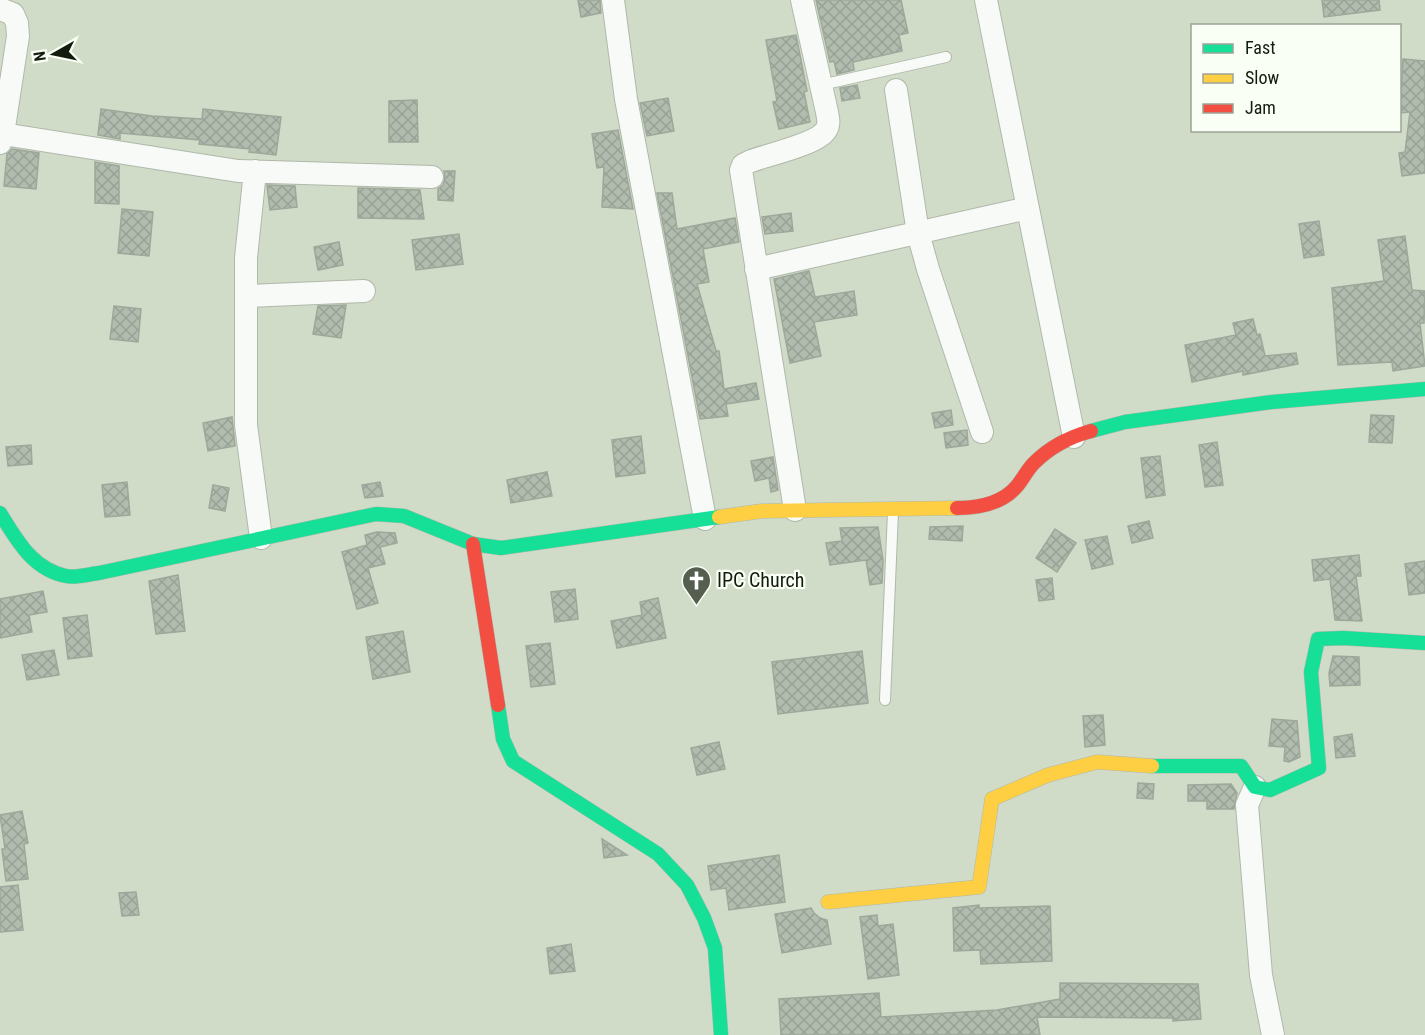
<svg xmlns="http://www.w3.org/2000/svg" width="1425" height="1035" viewBox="0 0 1425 1035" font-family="'Roboto Condensed',sans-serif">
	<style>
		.building { fill: url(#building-cross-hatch); stroke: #9da89b; stroke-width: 1.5 }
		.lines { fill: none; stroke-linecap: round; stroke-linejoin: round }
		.lane-casing { stroke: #b0b8aa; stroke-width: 12 }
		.street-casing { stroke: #b0b8aa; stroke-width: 24 }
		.fast-casing { stroke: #b0b8aa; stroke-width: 15 }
		.slow-casing { stroke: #b0b8aa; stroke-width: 15 }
		.jam-casing { stroke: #b0b8aa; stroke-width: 15 }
		.lane { stroke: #f8faf7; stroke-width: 10 }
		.street { stroke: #f8faf7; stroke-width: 22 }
		.fast { stroke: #16e098; stroke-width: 14 }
		.slow { stroke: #ffcf43; stroke-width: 14 }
		.jam { stroke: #f24e42; stroke-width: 14 }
		.labels { text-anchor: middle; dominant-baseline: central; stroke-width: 4.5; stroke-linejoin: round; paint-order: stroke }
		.poi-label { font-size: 20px; fill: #131a0e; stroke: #f9fff4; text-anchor: start }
	</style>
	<defs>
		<pattern id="building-cross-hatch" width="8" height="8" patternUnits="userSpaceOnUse" patternTransform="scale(1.5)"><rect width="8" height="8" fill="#b1bcaf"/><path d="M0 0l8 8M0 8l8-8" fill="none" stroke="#97a195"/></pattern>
	</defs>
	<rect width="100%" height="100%" fill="#d0dbc8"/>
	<path class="building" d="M 578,0 L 600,0 L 601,13 L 581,17 Z
		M 816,0 L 901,0 L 908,33 L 899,35 L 902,51 L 853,62 L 854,70 L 837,74 L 834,61 L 830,62 Z
		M 1322,0 L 1379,0 L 1380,10 L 1324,17 Z
		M 796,35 L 807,91 L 804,92 L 810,122 L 779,129 L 773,102 L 777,101 L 766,40 Z
		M 1403,59 L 1425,61 L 1425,173 L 1402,176 L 1399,153 L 1405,152 L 1410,112 L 1400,113 Z
		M 857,85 L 860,98 L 842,101 L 840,88 Z
		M 668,98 L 674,131 L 647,136 L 640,103 Z
		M 417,100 L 418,142 L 389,142 L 389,101 Z
		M 101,109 L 152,116 L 202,119 L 203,109 L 281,117 L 276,155 L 249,152 L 250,149 L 199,144 L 200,140 L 120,133 L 120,139 L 98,135 Z
		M 618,130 L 633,209 L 602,207 L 604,167 L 597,168 L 592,134 Z
		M 12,149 L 39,153 L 36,189 L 4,186 L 7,154 Z
		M 95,162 L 119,166 L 119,204 L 95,203 Z
		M 444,171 L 455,171 L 453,201 L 438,200 L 438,189 L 443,185 L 445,178 Z
		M 267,185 L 295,186 L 297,207 L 270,210 Z
		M 358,188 L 420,190 L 424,219 L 358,218 Z
		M 657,193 L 672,193 L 677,229 L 735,218 L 739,242 L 703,249 L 709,282 L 697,284 L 716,351 L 719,351 L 724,389 L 756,383 L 759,399 L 726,404 L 728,416 L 700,419 Z
		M 122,209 L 153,212 L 149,256 L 118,253 Z
		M 791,213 L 793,231 L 765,234 L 762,217 Z
		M 1319,221 L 1324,255 L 1304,258 L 1299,224 Z
		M 459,234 L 463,264 L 416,270 L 412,240 Z
		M 1405,236 L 1412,290 L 1425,291 L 1424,323 L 1420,323 L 1425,366 L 1393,371 L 1392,362 L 1338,365 L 1332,288 L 1384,281 L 1378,240 Z
		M 339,242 L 343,265 L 318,270 L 314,247 Z
		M 809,271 L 815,297 L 854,291 L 857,315 L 814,322 L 821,356 L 790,363 L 774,279 Z
		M 346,305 L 341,338 L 313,334 L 318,306 Z
		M 114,306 L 141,309 L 138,342 L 110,339 Z
		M 1253,319 L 1257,335 L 1260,334 L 1265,356 L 1296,353 L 1298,364 L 1243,375 L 1243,371 L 1192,382 L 1185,345 L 1236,335 L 1233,323 Z
		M 951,410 L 953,425 L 935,428 L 932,413 Z
		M 1371,415 L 1394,416 L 1392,443 L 1369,442 Z
		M 232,417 L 235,446 L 208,451 L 203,423 Z
		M 967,430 L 968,445 L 946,448 L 944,433 Z
		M 641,436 L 645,473 L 616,477 L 612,440 Z
		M 1217,442 L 1223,485 L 1205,487 L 1199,445 Z
		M 31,445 L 32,464 L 8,466 L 6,447 Z
		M 1160,456 L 1165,495 L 1146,498 L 1141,458 Z
		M 773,457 L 778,490 L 771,492 L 769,478 L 755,481 L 751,461 Z
		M 547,472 L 552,496 L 511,503 L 507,480 Z
		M 127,482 L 130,515 L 105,517 L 102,485 Z
		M 380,482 L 383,496 L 365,498 L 362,485 Z
		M 213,485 L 229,488 L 225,511 L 209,508 Z
		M 1149,521 L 1153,538 L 1132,543 L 1128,526 Z
		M 963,526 L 962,541 L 929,539 L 930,527 Z
		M 878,527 L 883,560 L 882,583 L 870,585 L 866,560 L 830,565 L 826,543 L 842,541 L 840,528 Z
		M 1055,529 L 1076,543 L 1057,572 L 1036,558 Z
		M 377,532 L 395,533 L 397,543 L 380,547 L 385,564 L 368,568 L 378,603 L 357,609 L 342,552 L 367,545 L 365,535 Z
		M 1107,536 L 1113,564 L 1092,569 L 1085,540 Z
		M 1359,555 L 1361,576 L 1356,576 L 1362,621 L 1335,620 L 1330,579 L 1314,581 L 1312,560 Z
		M 1425,561 L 1425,593 L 1409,595 L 1405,564 Z
		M 178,575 L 185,631 L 156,634 L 149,581 Z
		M 1052,578 L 1054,599 L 1039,601 L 1036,580 Z
		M 575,589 L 578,619 L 555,622 L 551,592 Z
		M 43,591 L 47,612 L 29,615 L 32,632 L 0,638 L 0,599 Z
		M 658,598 L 666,638 L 617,648 L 611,621 L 642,615 L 640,602 Z
		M 87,615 L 92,656 L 68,659 L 63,618 Z
		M 403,631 L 410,672 L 373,679 L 366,637 Z
		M 550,643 L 555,684 L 531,687 L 526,646 Z
		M 54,650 L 59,675 L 27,680 L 22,655 Z
		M 862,651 L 868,703 L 778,714 L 772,662 Z
		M 1333,656 L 1359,657 L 1360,685 L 1330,686 L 1329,673 Z
		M 1103,715 L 1105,745 L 1085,747 L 1083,716 Z
		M 1272,719 L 1297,721 L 1300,757 L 1289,762 L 1284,761 L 1285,747 L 1269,746 Z
		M 1352,734 L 1355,756 L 1336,758 L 1334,737 Z
		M 719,742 L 725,769 L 697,775 L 691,748 Z
		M 1138,783 L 1154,784 L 1153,799 L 1137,798 Z
		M 1231,784 L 1237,793 L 1234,809 L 1207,809 L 1207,801 L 1188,801 L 1188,785 Z
		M 22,811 L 28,843 L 24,844 L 28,879 L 6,881 L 2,849 L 5,849 L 0,815 Z
		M 602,839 L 627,855 L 604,858 Z
		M 779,855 L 785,902 L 729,910 L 726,888 L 711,890 L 708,866 Z
		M 18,885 L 23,930 L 0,932 L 0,887 Z
		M 136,892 L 139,915 L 122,916 L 119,893 Z
		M 979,905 L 979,908 L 1050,906 L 1052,961 L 981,964 L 980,950 L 954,951 L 953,908 Z
		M 811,908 L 814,913 L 820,918 L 827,920 L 831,944 L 782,953 L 775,914 Z
		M 877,915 L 878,926 L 893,924 L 899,975 L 868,979 L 860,917 Z
		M 571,944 L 575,971 L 550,974 L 547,948 Z
		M 1060,983 L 1198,984 L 1201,1019 L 1173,1021 L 1173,1018 L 1037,1017 L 1040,1035 L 781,1035 L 779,999 L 879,993 L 881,1017 L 997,1010 L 1060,999 Z"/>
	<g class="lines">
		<defs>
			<path id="lane" d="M 821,85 L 946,57
				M 885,700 L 893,512"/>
			<path id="street" d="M 613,0 L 626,99 L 705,519
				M 986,0 L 1074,437
				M 0,9 L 13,14 L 17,23 L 18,36 L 3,134 L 0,143
				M 896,90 L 918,233 L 928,269 L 982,432
				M 3,134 L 238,171 L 432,177
				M 255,171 L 246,258 L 246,425 L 261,538
				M 756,269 L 1028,208
				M 246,296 L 364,291
				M 795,510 L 741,170 L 743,165 L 751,161 C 767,155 818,144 826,130 C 830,124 828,118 827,112 L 802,0
				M 1255,787 L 1247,805 L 1261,975 L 1273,1035"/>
			<path id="fast" d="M 1091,431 L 1125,422 L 1272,402 L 1425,389
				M 0,513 C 17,540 32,569 66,576 C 76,578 89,574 99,573 L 376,514 L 404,516 L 473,544 L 501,548 L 719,517
				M 498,705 L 503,739 L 513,761 L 658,854 L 687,885 L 704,918 L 715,948 L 721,1035
				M 1152,766 L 1241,766 L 1255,787 L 1270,790 L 1319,768 L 1311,672 L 1318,639 L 1343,638 L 1425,643"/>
			<path id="slow" d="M 719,517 L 762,511 L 957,508
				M 828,902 L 979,887 L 992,799 L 1048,775 L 1097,762 L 1152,766"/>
			<path id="jam" d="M 957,508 C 979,508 1002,504 1017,486 C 1023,479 1027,470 1034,463 C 1050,447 1069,437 1091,431
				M 473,544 L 498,705"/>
		</defs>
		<use href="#lane" class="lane-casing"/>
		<use href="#street" class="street-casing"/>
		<use href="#fast" class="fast-casing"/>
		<use href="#slow" class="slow-casing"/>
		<use href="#jam" class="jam-casing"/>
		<use href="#lane" class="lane"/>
		<use href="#street" class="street"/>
		<use href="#fast" class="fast"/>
		<use href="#slow" class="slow"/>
		<use href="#jam" class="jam"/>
	</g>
	<defs>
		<symbol id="church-pin" viewBox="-11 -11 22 30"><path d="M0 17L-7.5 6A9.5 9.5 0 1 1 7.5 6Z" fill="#555e4f" stroke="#f9fff4"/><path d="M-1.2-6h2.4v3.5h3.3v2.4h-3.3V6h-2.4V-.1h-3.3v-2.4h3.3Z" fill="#fff"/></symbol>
	</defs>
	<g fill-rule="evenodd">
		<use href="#church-pin" x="680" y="564" width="33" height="45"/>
	</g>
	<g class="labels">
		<g class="poi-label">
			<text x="717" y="580">IPC Church</text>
		</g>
	</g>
	<rect x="1191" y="24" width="210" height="108" fill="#f9fff4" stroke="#9da398" stroke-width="1.5"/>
	<rect x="1203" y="44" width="30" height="9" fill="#16e098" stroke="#9da398" stroke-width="1.5"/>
	<text x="1245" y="54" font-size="18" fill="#131a0e">Fast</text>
	<rect x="1203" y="74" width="30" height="9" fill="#ffcf43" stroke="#9da398" stroke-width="1.5"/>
	<text x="1245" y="84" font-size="18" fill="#131a0e">Slow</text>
	<rect x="1203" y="104" width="30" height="9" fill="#f24e42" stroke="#9da398" stroke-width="1.5"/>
	<text x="1245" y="114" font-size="18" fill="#131a0e">Jam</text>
	<g transform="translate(54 54) rotate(261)" stroke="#f9fff4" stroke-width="4.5" paint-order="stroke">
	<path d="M0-4.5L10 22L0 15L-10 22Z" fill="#131a0e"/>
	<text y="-9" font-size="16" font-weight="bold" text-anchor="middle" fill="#131a0e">N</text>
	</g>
</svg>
